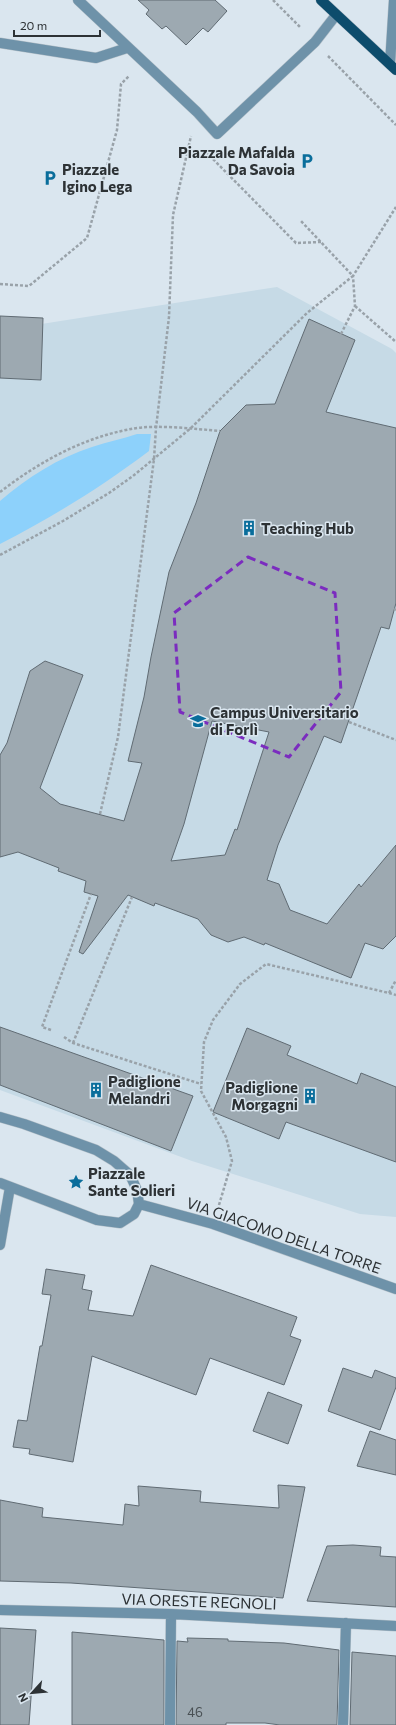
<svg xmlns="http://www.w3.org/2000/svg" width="396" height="1725" viewBox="0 0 396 1725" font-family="Commissioner,sans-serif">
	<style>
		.built { fill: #c6dae6 }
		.green { fill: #8dd1fb }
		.building { fill: #9da9b1; stroke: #606b73; fill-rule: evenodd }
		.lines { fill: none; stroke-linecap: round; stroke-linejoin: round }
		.minor-casing { stroke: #b7c2ca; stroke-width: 11 }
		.major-casing { stroke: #b7c2ca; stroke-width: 11 }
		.path { stroke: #99a2a9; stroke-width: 2.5; stroke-dasharray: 3 2; stroke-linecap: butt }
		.minor { stroke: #6e92a9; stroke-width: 10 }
		.major { stroke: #0d4c6c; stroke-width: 10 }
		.marked { fill: none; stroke: #7b2cbf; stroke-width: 3; stroke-dasharray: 8 5; stroke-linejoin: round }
		.labels { text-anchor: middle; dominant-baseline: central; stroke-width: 3; stroke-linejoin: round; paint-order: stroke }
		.number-label { font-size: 13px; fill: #495054 }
		.poi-label { font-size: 15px; font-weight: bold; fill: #2d3235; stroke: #dae6ef; text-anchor: start }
		.street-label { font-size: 15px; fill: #2d3235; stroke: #dae6ef }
	</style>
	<rect width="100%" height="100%" fill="#dae6ef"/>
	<path class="built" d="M 277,287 L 392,349 L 396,353 L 396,1217 L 360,1214 L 192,1161 L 0,1090 L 0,326 L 16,328 Z"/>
	<path class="green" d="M 137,434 L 151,434 L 149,451 C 100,488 54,516 0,544 L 0,501 C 28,477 58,458 92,447 C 107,442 122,439 137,434 Z"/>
	<path class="building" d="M 138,0 L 215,0 L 227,11 L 208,32 L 203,28 L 186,45 L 166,26 L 162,29 L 146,14 L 149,10 Z
		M 0,316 L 43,318 L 41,380 L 0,378 Z
		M 309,319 L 355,340 L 326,412 L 396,428 L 396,603 L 389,629 L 381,627 L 341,743 L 324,736 L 278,845 L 267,880 L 279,884 L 290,910 L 327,924 L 359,884 L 361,887 L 396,845 L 396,936 L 383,949 L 365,943 L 351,978 L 265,943 L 264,945 L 244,937 L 228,942 L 211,935 L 198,919 L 155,903 L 154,906 L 128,895 L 83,954 L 79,952 L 98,896 L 84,892 L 86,881 L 58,871 L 59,868 L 18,852 L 0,857 L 0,755 L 7,743 L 30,671 L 45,661 L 83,675 L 40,788 L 60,804 L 124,821 L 142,763 L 128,761 L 144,697 L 151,657 L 169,572 L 196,503 L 220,431 L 246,405 L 275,404 ZM 212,721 L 269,732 L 237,830 L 235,829 L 225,855 L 171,861 L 184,824 Z
		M 0,1027 L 193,1096 L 171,1151 L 0,1085 Z
		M 247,1028 L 291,1046 L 287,1055 L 357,1084 L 361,1073 L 396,1087 L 396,1162 L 286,1122 L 279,1139 L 213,1112 Z
		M 151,1265 L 297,1317 L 290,1336 L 301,1340 L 284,1385 L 210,1358 L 196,1395 L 92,1356 L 73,1462 L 29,1454 L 30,1449 L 13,1447 L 18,1420 L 27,1421 L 40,1346 L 42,1346 L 51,1295 L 42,1294 L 46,1269 L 85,1275 L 82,1289 L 92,1291 L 88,1310 L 133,1316 Z
		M 343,1368 L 372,1378 L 375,1370 L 396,1378 L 396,1387 L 380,1430 L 328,1411 Z
		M 268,1392 L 302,1405 L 288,1444 L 253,1431 Z
		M 370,1431 L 396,1440 L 396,1475 L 357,1466 Z
		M 278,1485 L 305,1487 L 283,1598 L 71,1583 L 0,1581 L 0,1500 L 43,1508 L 42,1517 L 123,1525 L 125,1504 L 139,1506 L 138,1486 L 201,1491 L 200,1502 L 279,1508 Z
		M 353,1545 L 381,1547 L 380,1556 L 396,1557 L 396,1607 L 307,1601 L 327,1546 Z
		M 0,1628 L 36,1630 L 29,1725 L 0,1725 Z
		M 72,1632 L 164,1640 L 164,1725 L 72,1725 Z
		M 187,1638 L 228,1639 L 228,1641 L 284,1643 L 339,1650 L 337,1725 L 280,1725 L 265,1723 L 226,1723 L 226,1725 L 176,1725 L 177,1641 L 188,1642 Z
		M 352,1652 L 396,1656 L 396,1725 L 350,1725 Z"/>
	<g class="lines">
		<defs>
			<path id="minor" d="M 78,0 L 197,112 L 217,134 L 315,42 L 336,15
				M 0,43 L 96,58 L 127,48
				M 390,64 L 394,0
				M 0,1117 L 24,1124 L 96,1150 L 114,1161 L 130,1175 L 137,1190 L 139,1204 L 134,1214 L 120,1223 L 97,1220 L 0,1183
				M 139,1204 L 213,1224 L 396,1289
				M 0,1245 L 10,1187
				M 0,1610 L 171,1614 L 396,1626
				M 170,1725 L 171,1614
				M 343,1725 L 346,1623"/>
			<path id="major" d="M 321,0 L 396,70"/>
		</defs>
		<use href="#minor" class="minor-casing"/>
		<use href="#major" class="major-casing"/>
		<path class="path" d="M 273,0 L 301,28
			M 328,56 L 396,125
			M 206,152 L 296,243 L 321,242
			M 0,284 L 29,286 L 87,238 L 117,130 L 121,84 L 129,76
			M 355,306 L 396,342
			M 341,334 L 355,306 L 353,276 L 396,207
			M 0,492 C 39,462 82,438 131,429 C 155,424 195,429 220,431
			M 0,555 L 63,521 L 109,493 L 133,476 L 191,428 L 307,313 L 353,276 L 300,220
			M 394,609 L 396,610
			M 349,722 L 396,740
			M 100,814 L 118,737 L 154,459 L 156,428 L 169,317 L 173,215 L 191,136
			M 389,993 L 396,995
			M 51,1030 L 42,1027 L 91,894
			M 64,1037 L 73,1043 L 201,1084
			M 73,1043 L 132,897
			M 219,1205 L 232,1161 L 226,1137 L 201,1091 L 204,1042 L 213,1020 L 240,984 L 266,964 L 389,993 L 396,980"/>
		<use href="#minor" class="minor"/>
		<use href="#major" class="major"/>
	</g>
	<path class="marked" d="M 248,557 L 335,593 L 341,692 L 289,757 L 180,712 L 174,613 Z"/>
	<defs>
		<symbol id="parking-bare" viewBox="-9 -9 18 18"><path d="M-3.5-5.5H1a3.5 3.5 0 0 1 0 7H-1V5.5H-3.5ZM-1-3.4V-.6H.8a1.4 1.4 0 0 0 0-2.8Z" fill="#096d9b" stroke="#dae6ef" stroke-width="2.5" paint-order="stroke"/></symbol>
		<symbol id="building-bare" viewBox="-9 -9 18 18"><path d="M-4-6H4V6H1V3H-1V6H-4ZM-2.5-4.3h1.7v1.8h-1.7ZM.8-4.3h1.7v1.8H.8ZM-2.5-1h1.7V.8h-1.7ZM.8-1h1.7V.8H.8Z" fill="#096d9b" stroke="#dae6ef" stroke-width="2.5" paint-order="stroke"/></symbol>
		<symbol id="university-bare" viewBox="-9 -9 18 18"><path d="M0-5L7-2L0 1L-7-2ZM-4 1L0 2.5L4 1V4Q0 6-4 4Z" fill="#096d9b" stroke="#dae6ef" stroke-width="2.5" paint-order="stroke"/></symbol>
		<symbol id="sight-bare" viewBox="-9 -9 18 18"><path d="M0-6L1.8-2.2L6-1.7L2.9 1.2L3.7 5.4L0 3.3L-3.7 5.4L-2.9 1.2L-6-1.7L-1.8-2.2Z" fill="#096d9b" stroke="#dae6ef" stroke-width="2.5" paint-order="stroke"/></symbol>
	</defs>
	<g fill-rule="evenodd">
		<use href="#parking-bare" x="296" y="150" width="22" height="22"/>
		<use href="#parking-bare" x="39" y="167" width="22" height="22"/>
		<use href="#building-bare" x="238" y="517" width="22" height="22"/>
		<use href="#university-bare" x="187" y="710" width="22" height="22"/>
		<use href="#building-bare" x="85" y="1079" width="22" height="22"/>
		<use href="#building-bare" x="299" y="1085" width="22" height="22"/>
		<use href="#sight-bare" x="65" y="1171" width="22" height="22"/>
	</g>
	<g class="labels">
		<g class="number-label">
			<text x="195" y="1712">46</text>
		</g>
		<g class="poi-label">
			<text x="295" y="152" text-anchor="end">Piazzale Mafalda<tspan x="295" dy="17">Da Savoia</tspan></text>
			<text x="62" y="169">Piazzale<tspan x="62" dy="17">Igino Lega</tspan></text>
			<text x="261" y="528">Teaching Hub</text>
			<text x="210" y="712">Campus Universitario<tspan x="210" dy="17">di Forlì</tspan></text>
			<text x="108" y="1081">Padiglione<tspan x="108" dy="17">Melandri</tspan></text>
			<text x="298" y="1087" text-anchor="end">Padiglione<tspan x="298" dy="17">Morgagni</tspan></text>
			<text x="88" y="1173">Piazzale<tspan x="88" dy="17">Sante Solieri</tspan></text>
		</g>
		<g class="street-label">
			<text transform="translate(284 1235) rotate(19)">VIA GIACOMO DELLA TORRE</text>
			<text transform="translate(199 1601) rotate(2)">VIA ORESTE REGNOLI</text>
		</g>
	</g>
	<g transform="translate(32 1693) rotate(243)" stroke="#dae6ef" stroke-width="3" paint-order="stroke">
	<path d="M0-3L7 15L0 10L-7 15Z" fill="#2d3235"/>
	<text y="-6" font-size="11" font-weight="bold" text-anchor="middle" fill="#2d3235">N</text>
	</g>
	<path d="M14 30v6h86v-6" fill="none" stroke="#2d3235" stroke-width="2"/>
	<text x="20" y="30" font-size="12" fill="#2d3235" stroke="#dae6ef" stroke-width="3" paint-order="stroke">20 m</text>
</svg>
